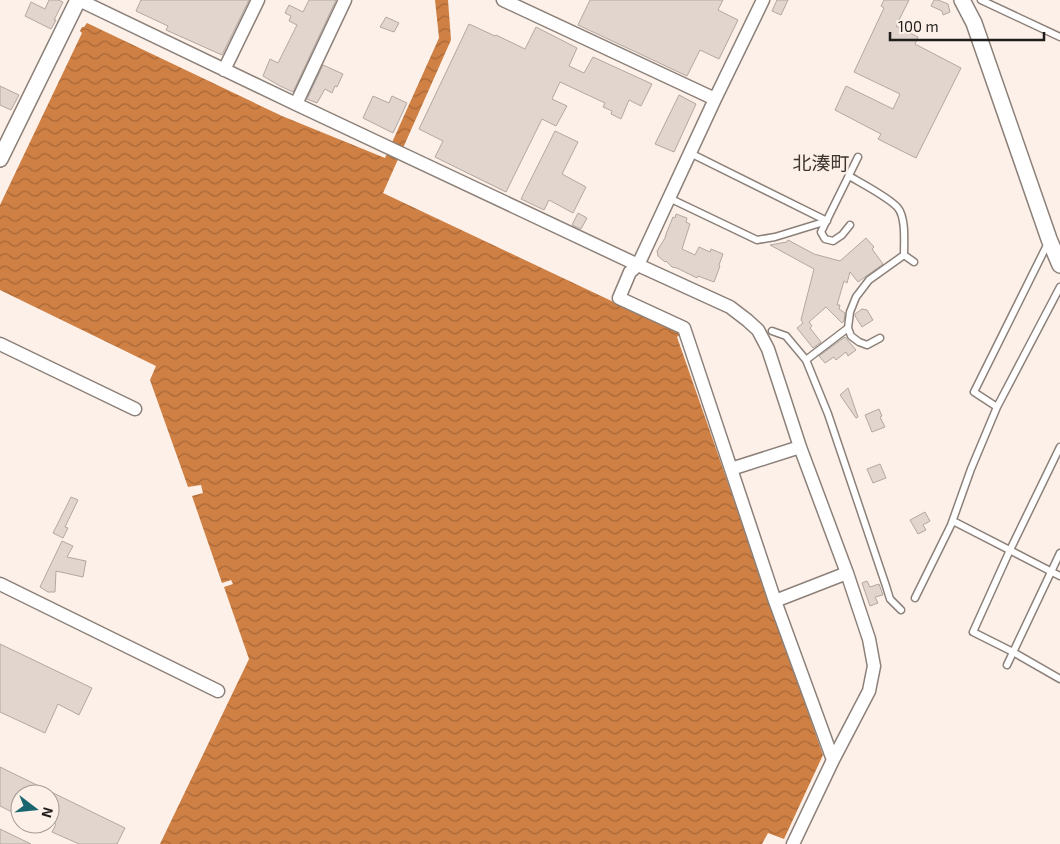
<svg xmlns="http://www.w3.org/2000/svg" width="1060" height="844" viewBox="0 0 1060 844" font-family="'Exo 2','Noto Sans JP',sans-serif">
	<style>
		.water { fill: url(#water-waves) }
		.building { fill: #e1d5ce; stroke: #b3a8a1 }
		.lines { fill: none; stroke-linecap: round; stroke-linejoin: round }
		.service-casing { stroke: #8c817a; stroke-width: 9 }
		.minor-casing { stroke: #8c817a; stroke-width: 15 }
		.tertiary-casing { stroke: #8c817a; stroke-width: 18 }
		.service { stroke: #fff; stroke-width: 6 }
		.minor { stroke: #fff; stroke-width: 12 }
		.tertiary { stroke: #fff; stroke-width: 15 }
		.labels { text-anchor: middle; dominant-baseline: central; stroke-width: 5; stroke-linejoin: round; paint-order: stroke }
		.quarter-label { font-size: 19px; fill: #3e352f; stroke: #fcf0e8 }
	</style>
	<defs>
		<pattern id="water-waves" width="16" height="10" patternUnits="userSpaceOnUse" patternTransform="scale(1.25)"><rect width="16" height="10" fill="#cf8044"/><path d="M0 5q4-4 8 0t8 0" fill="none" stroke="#a86838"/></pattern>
	</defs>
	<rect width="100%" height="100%" fill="#fcf0e8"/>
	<path class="water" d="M 435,0 L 448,0 L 451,40 L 383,193 L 673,330 L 677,328 L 680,335 L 677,337 L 823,755 L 784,839 L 768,833 L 762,844 L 160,844 L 249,659 L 224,587 L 233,584 L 231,580 L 222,583 L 192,496 L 203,493 L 201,485 L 188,487 L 150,380 L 156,366 L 0,290 L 0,205 L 82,33 L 80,31 L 82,27 L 84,27 L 87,23 L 282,116 L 385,158 L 439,38 Z"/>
	<path class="building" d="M 49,0 L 58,0 L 63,2 L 54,20 L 56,20 L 51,29 L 25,16 L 31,2 L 45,9 Z
		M 141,0 L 249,0 L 222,55 L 166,30 L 168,26 L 136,11 Z
		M 309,0 L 336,0 L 293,92 L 280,86 L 263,76 L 270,59 L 278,63 L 297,25 L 289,21 L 291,16 L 285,13 L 289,5 L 303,12 Z
		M 590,0 L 723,0 L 718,10 L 738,20 L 719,59 L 700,50 L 687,76 L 578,25 Z
		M 777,0 L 788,0 L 781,15 L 772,11 Z
		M 884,0 L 909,0 L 896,26 L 918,37 L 915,44 L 961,68 L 916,158 L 878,139 L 881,134 L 835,110 L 846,86 L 893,109 L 900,94 L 854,72 L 884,8 L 881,6 Z
		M 934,0 L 938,0 L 948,4 L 950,12 L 943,15 L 942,11 L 931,6 Z
		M 386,17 L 399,23 L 394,32 L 380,27 Z
		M 469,24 L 495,36 L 496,35 L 525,49 L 536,27 L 577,48 L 569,66 L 584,73 L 593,57 L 652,84 L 641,106 L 629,100 L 621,119 L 611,114 L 612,111 L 603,107 L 605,103 L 560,82 L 552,99 L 567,106 L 556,126 L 542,119 L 506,192 L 435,157 L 443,141 L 419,129 Z
		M 323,65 L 343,74 L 337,87 L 335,86 L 332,93 L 325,89 L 317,103 L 307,99 Z
		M 0,86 L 19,95 L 11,110 L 0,105 Z
		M 679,95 L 696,104 L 674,152 L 655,144 Z
		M 373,96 L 389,103 L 392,96 L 407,103 L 393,133 L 363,118 Z
		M 555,131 L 578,142 L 562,174 L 586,187 L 573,213 L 549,200 L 544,210 L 521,199 Z
		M 578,213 L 587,218 L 581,229 L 572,225 Z
		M 676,214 L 687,218 L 686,222 L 690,224 L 682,249 L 695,255 L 699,247 L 710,252 L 711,249 L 723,254 L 719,265 L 720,266 L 714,282 L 698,276 L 697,278 L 677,268 L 672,267 L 666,261 L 665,262 L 658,256 L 657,251 L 665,238 L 666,234 L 673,217 L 675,218 Z
		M 866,238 L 874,247 L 872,249 L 883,264 L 858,282 L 850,272 L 847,283 L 844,281 L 837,305 L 840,305 L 839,309 L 845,313 L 844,321 L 842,323 L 826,307 L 809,322 L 812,326 L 810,328 L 821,342 L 813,348 L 797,328 L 803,323 L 801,320 L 814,269 L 770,245 L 787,242 L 788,240 L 814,254 L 840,261 Z
		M 862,309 L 867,310 L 873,320 L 862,327 L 855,316 L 855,314 Z
		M 845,337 L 856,350 L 848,356 L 846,352 L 836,360 L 834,357 L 825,363 L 819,356 Z
		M 848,388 L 858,417 L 856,418 L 840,395 Z
		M 879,409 L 882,416 L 880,417 L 885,427 L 872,432 L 865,415 Z
		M 880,464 L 886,478 L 873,483 L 867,469 Z
		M 71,497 L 78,500 L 65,527 L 68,528 L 63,538 L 53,533 Z
		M 925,512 L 930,521 L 923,525 L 926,530 L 918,534 L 910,520 Z
		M 62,541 L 73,546 L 67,557 L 86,561 L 83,577 L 56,571 L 55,592 L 48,592 L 40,587 Z
		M 867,581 L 870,587 L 879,584 L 883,595 L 875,597 L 878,603 L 870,606 L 862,583 Z
		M 0,644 L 92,688 L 79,715 L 58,704 L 45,733 L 0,712 Z
		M 0,767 L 125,828 L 117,844 L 79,844 L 52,832 L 56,824 L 50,821 L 50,794 L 20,794 L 20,816 L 0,806 Z
		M 0,829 L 31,844 L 0,844 Z"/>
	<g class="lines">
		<defs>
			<path id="service" d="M 981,0 L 1060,37
				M 690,153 L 827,221
				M 849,176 C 861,183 890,198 898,208 C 906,218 904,242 904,255
				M 669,198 L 757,240 L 775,237 L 827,221
				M 850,225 L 842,235 L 833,241 L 825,239 L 821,232 L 858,157
				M 772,331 L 786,336 L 806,360 L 828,414 L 886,586 L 890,599 L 901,610
				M 880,338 L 867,345 L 859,342 L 851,336 L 848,328 L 850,312 L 856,297 L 869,280 L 904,255 L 914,262
				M 806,360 L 848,328
				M 997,407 L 974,392 L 1049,241
				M 1060,447 L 1010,550 L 973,632 L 1013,652 L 1060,679
				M 953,521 L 1060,576
				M 915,598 L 951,525 L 971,469 L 997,407 L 1060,287
				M 1007,665 L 1060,553"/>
			<path id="minor" d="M 79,0 L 296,104 L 638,265 L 730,307 L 747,320 L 758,330 L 768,349 L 800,447 L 847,573 L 869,639 L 874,666 L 869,691 L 833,760 L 793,844
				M 503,0 L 715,99
				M 763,0 L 715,99 L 638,265 L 630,272 L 619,298 L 684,328 L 775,601 L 833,760
				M 224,70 L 258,0
				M 296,104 L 345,0
				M 0,344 L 135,409
				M 731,469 L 800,447
				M 0,584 L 218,691
				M 775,601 L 847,573"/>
			<path id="tertiary" d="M 962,0 L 974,23 L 1049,239 L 1060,265
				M 0,159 L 78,0"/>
		</defs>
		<use href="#service" class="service-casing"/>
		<use href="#minor" class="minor-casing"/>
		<use href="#tertiary" class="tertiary-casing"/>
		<use href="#service" class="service"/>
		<use href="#minor" class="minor"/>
		<use href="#tertiary" class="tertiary"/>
	</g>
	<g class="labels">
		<g class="quarter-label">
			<text x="821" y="162">北湊町</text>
		</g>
	</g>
	<g transform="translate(35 809) rotate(106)"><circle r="24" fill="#fcf0e8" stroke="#a49c96"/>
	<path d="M0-4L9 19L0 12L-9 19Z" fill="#19666e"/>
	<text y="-8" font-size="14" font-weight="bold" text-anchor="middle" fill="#211d1a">N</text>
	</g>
	<path d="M890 32v8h154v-8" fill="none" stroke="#211d1a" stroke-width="2.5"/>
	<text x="898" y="32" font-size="15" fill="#211d1a" stroke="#fcf0e8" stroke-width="4" paint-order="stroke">100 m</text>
</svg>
